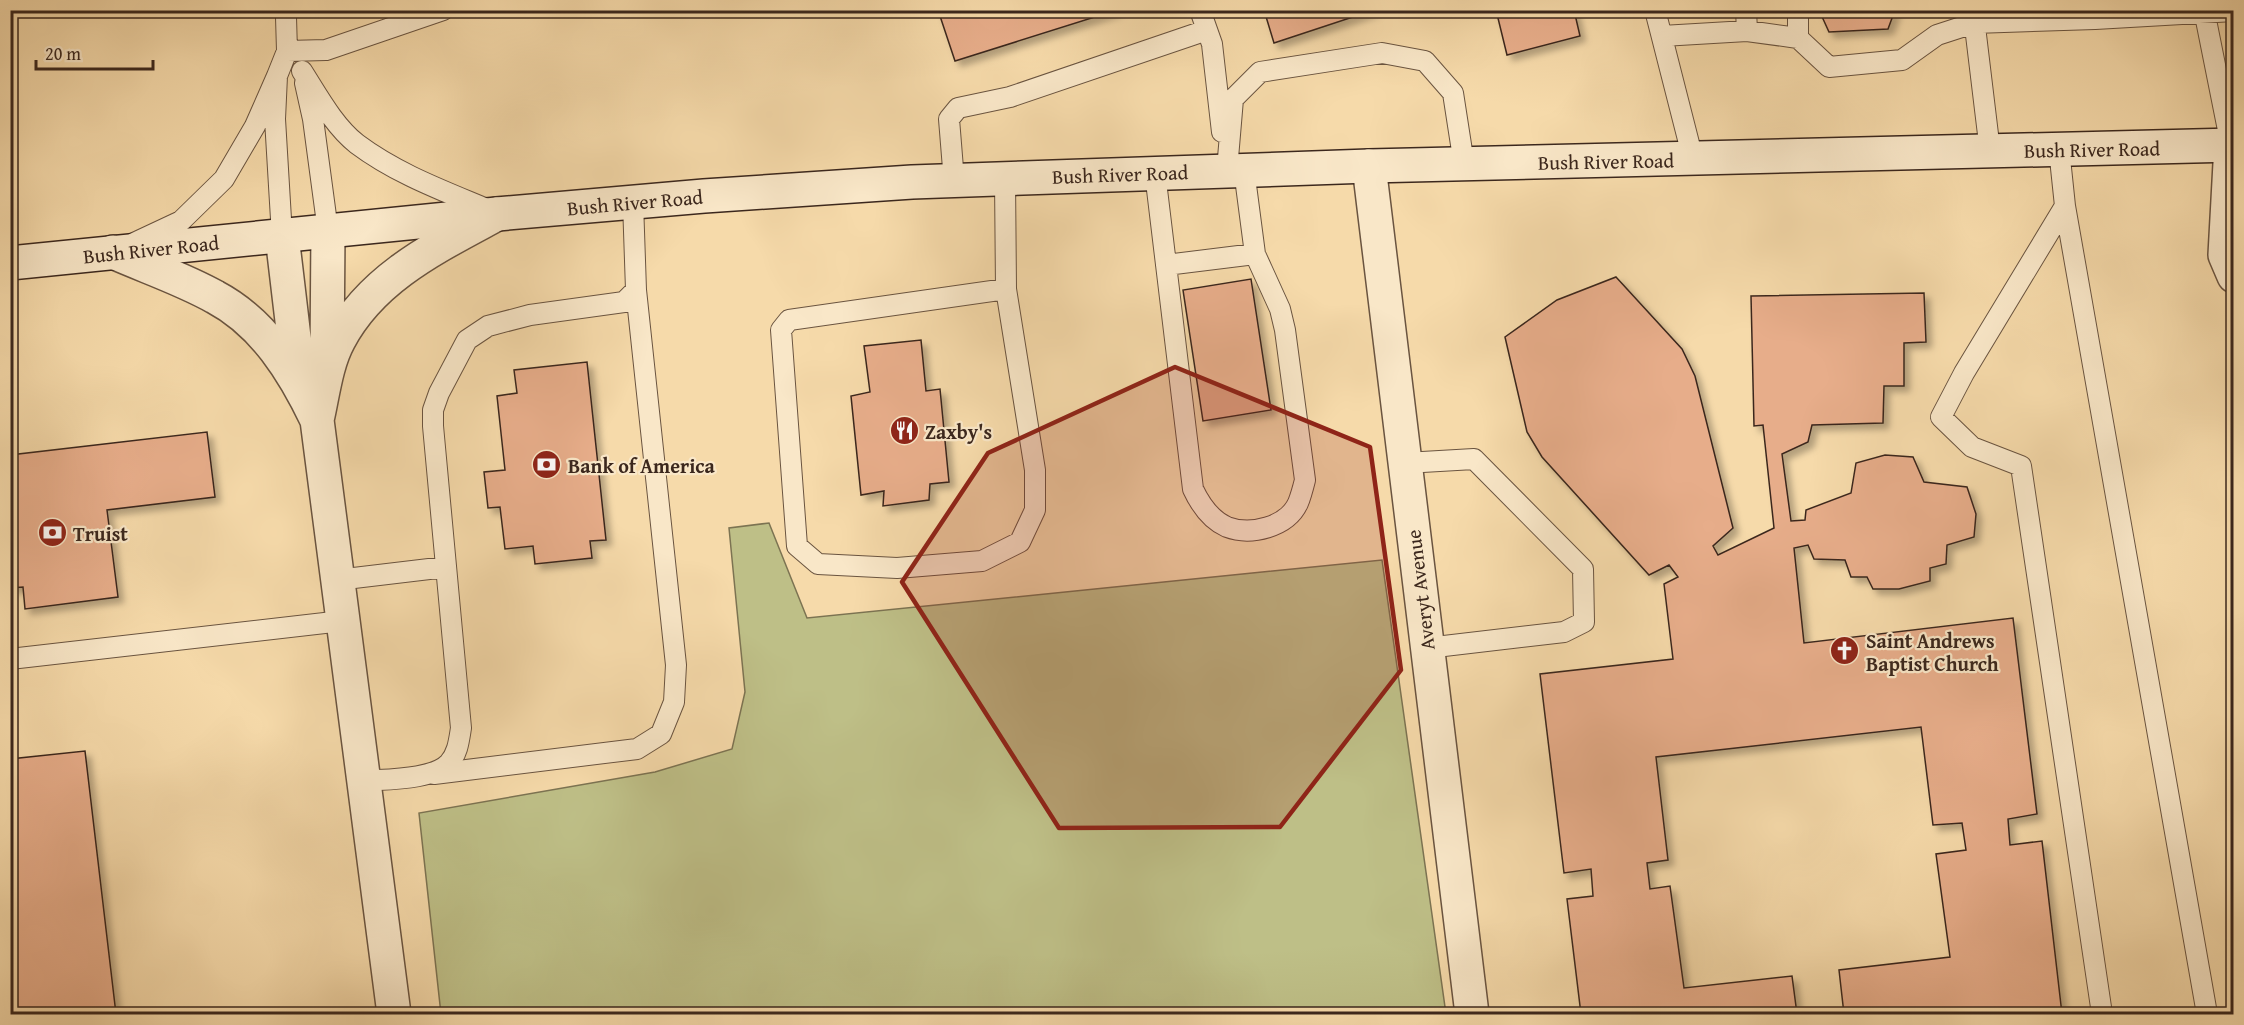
<svg xmlns="http://www.w3.org/2000/svg" width="2244" height="1025" viewBox="0 0 2244 1025" font-family="'Gentium Book Plus',serif">
	<style>
		.green { fill: #bebf87; stroke: #7c7352; stroke-width: 1.5 }
		.building { fill: #e7ad8a; stroke: #3b271d; stroke-width: 1.5; filter: url(#shadow) }
		.lines { fill: none; stroke-linecap: round; stroke-linejoin: round }
		.lane-casing { stroke: #6a5440; stroke-width: 22 }
		.street-casing { stroke: #6a5440; stroke-width: 36 }
		.secondary-casing { stroke: #3b271d; stroke-width: 36 }
		.lane { stroke: #f9e7c8; stroke-width: 20 }
		.street { stroke: #f9e7c8; stroke-width: 33 }
		.secondary { stroke: #f9e7c8; stroke-width: 33 }
		.marked { fill: #8f2418; fill-opacity: 0.2; stroke: #8f2418; stroke-width: 4.5; stroke-linejoin: round }
		.labels { text-anchor: middle; dominant-baseline: central; stroke-width: 4.5; stroke-linejoin: round; paint-order: stroke }
		.street-label { font-size: 20px; fill: #3b271d; stroke: #f9e7c8 }
		.poi-label { font-size: 20px; font-weight: bold; fill: #3b271d; stroke: #f9e7c8; text-anchor: start }
	</style>
	<defs>
		<filter id="shadow"><feDropShadow dx="5.5" dy="5.5" stdDeviation="3" flood-color="#0004"/></filter>
	</defs>
	<rect width="100%" height="100%" fill="#f6daaa"/>
	<filter id="stains"><feTurbulence type="fractalNoise" baseFrequency=".00333" numOctaves="4"/><feColorMatrix values="0 0 0 0 .2 0 0 0 0 .09 0 0 0 0 .02 0 0 0 .5 -.17"/></filter>
	<radialGradient id="worn" r=".72"><stop offset=".6" stop-color="#630" stop-opacity="0"/><stop offset="1" stop-color="#630" stop-opacity=".3"/></radialGradient>
	<path class="green" d="M 769,523 L 807,618 L 1382,560 L 1446,1014 L 1375,1014 L 1374,1010 L 1264,1014 L 441,1014 L 419,813 L 655,772 L 732,749 L 745,692 L 729,528 Z"/>
	<path class="building" d="M 938,10 L 1117,10 L 955,61 Z
		M 1264,10 L 1374,10 L 1274,43 Z
		M 1496,10 L 1574,10 L 1580,36 L 1507,55 Z
		M 1819,10 L 1895,10 L 1888,29 L 1829,32 Z
		M 1616,277 L 1682,349 L 1695,376 L 1733,528 L 1713,546 L 1718,555 L 1774,528 L 1763,425 L 1754,426 L 1751,296 L 1924,293 L 1926,342 L 1904,343 L 1904,386 L 1884,386 L 1883,423 L 1812,425 L 1808,442 L 1782,454 L 1791,521 L 1805,520 L 1806,510 L 1851,493 L 1856,463 L 1885,455 L 1913,457 L 1924,482 L 1967,487 L 1976,514 L 1974,537 L 1947,545 L 1946,564 L 1930,568 L 1930,581 L 1899,589 L 1873,589 L 1867,577 L 1851,577 L 1845,560 L 1814,559 L 1808,545 L 1794,548 L 1804,643 L 2013,618 L 2037,814 L 2008,819 L 2010,845 L 2042,841 L 2062,1014 L 1844,1014 L 1839,970 L 1950,957 L 1936,854 L 1966,850 L 1962,823 L 1933,825 L 1921,727 L 1656,757 L 1668,860 L 1647,863 L 1650,889 L 1670,886 L 1684,988 L 1792,976 L 1797,1014 L 1581,1014 L 1567,899 L 1593,896 L 1591,869 L 1564,873 L 1540,674 L 1673,659 L 1664,584 L 1678,577 L 1669,565 L 1649,575 L 1542,457 L 1527,432 L 1505,337 L 1557,300 Z
		M 1251,279 L 1271,410 L 1203,421 L 1183,290 Z
		M 921,340 L 926,391 L 940,389 L 949,482 L 930,484 L 929,500 L 883,506 L 884,491 L 861,495 L 851,396 L 870,392 L 864,346 Z
		M 587,362 L 606,540 L 590,541 L 592,558 L 535,564 L 533,546 L 505,549 L 500,507 L 488,508 L 484,472 L 505,470 L 497,396 L 517,393 L 514,370 Z
		M 207,432 L 215,497 L 107,510 L 118,597 L 25,609 L 23,587 L 10,588 L 10,455 Z
		M 85,751 L 116,1014 L 10,1014 L 10,759 Z"/>
	<g class="lines">
		<defs>
			<path id="lane" d="M 1200,10 L 1212,44 L 1222,132
				M 1655,10 L 1693,159
				M 1746,10 L 1747,31
				M 1798,10 L 1798,38
				M 1973,10 L 1990,151
				M 2095,10 L 2095,19 L 2234,11
				M 2204,10 L 2231,145
				M 1662,36 L 1747,31 L 1798,38 L 1829,67 L 1902,60 L 1937,35 L 1974,23 L 2095,19
				M 287,51 L 326,50 L 443,10
				M 302,71 C 318,96 334,126 357,144 C 397,174 444,191 489,210
				M 305,83 L 313,119 L 328,231
				M 2059,149 L 2065,206 L 2207,1014
				M 1227,170 L 1233,99 L 1260,72 L 1382,53 L 1425,61 L 1453,93 L 1464,164
				M 1155,173 L 1193,489 C 1200,504 1211,520 1227,527 C 1251,536 1287,527 1298,503 C 1301,496 1303,488 1305,480 L 1285,330 L 1280,309 L 1255,254 L 1244,170
				M 1005,179 L 1006,289 L 1035,470 L 1035,510 L 1020,542 L 982,561 L 897,568 L 818,564 L 797,546 L 781,330 L 789,320 L 1006,289
				M 954,181 L 949,119 L 958,108 L 1010,97 L 1207,30
				M 2065,206 L 1964,373 L 1941,417 L 1972,447 L 2021,466 L 2102,1014
				M 282,236 L 275,119 L 277,76 L 287,51 L 286,17 L 284,10
				M 134,243 L 181,221 L 224,179 L 255,126 L 277,76
				M 1166,265 L 1255,254
				M 1405,463 L 1474,459 L 1583,569 L 1584,622 L 1564,632 L 1427,648
				M 337,580 L 446,567
				M 10,659 L 342,621
				M 434,774 L 637,749 L 661,734 L 674,702 L 676,665 L 636,290
				M 363,781 C 386,779 433,780 449,763 C 458,753 459,740 461,728 L 433,426 L 433,410 L 439,393 L 467,340 L 488,326 L 530,315 L 624,302 L 636,290 L 633,202"/>
			<path id="street" d="M 2231,145 L 2225,255 L 2234,276
				M 1369,166 L 1472,1014
				M 282,236 L 299,380
				M 113,252 C 147,267 183,279 215,297 C 264,323 294,372 317,420
				M 327,359 L 328,231
				M 394,1014 L 317,420 C 323,394 326,364 339,340 C 372,277 438,246 497,214"/>
			<path id="secondary" d="M 10,263 L 497,214 L 704,196 L 912,182 L 1369,166 L 2234,145"/>
		</defs>
		<use href="#lane" class="lane-casing"/>
		<use href="#street" class="street-casing"/>
		<use href="#secondary" class="secondary-casing"/>
		<use href="#lane" class="lane"/>
		<use href="#street" class="street"/>
		<use href="#secondary" class="secondary"/>
	</g>
	<path class="marked" d="M 1175,367 L 1370,447 L 1401,670 L 1280,827 L 1059,828 L 902,582 L 988,453 Z"/>
	<defs>
		<symbol id="restaurant-disc" viewBox="-11 -11 22 22"><circle r="9.5" fill="#8f2418" stroke="#f9e7c8"/><path d="M-5-6h1v4h1v-4h1v4h1v-4h1v5L-1.5 .5V6h-2V.5L-5-1ZM5-6V6H3V1.5H1.5Q1.5-4 5-6Z" fill="#fff"/></symbol>
		<symbol id="bank-disc" viewBox="-11 -11 22 22"><circle r="9.5" fill="#8f2418" stroke="#f9e7c8"/><path d="M-6-4H6V4H-6ZM0-2.3a2.3 2.3 0 1 0 0 4.6a2.3 2.3 0 1 0 0-4.6Z" fill="#fff"/></symbol>
		<symbol id="church-disc" viewBox="-11 -11 22 22"><circle r="9.5" fill="#8f2418" stroke="#f9e7c8"/><path d="M-1.2-6h2.4v3.5h3.3v2.4h-3.3V6h-2.4V-.1h-3.3v-2.4h3.3Z" fill="#fff"/></symbol>
	</defs>
	<g fill-rule="evenodd">
		<use href="#restaurant-disc" x="888" y="414" width="33" height="33"/>
		<use href="#bank-disc" x="530" y="448" width="33" height="33"/>
		<use href="#bank-disc" x="36" y="516" width="33" height="33"/>
		<use href="#church-disc" x="1828" y="634" width="33" height="33"/>
	</g>
	<g class="labels">
		<g class="street-label">
			<text transform="translate(2092 149) rotate(-1)">Bush River Road</text>
			<text transform="translate(1606 161) rotate(-1)">Bush River Road</text>
			<text transform="translate(1120 174) rotate(-2)">Bush River Road</text>
			<text transform="translate(635 202) rotate(-5)">Bush River Road</text>
			<text transform="translate(151 249) rotate(-6)">Bush River Road</text>
			<text transform="translate(1420 590) rotate(-97)">Averyt Avenue</text>
		</g>
		<g class="poi-label">
			<text x="925" y="431">Zaxby's</text>
			<text x="568" y="465">Bank of America</text>
			<text x="73" y="533">Truist</text>
			<text x="1866" y="640">Saint Andrews<tspan x="1866" dy="23">Baptist Church</tspan></text>
		</g>
	</g>
	<rect width="2244" height="1025" fill="none" stroke="#f6daaa" stroke-width="36"/>
	<rect x="12" y="12" width="2220" height="1001" fill="none" stroke="#3b271d" stroke-width="3"/>
	<rect x="18" y="18" width="2208" height="989" fill="none" stroke="#3b271d" stroke-width="1.5"/>
	<path d="M36 60v9h117v-9" fill="none" stroke="#3b271d" stroke-width="3"/>
	<text x="45" y="60" font-size="18" fill="#3b271d" stroke="#f9e7c8" stroke-width="4.5" paint-order="stroke">20 m</text>
	<rect width="100%" height="100%" filter="url(#stains)"/>
	<rect width="100%" height="100%" fill="url(#worn)"/>
</svg>
